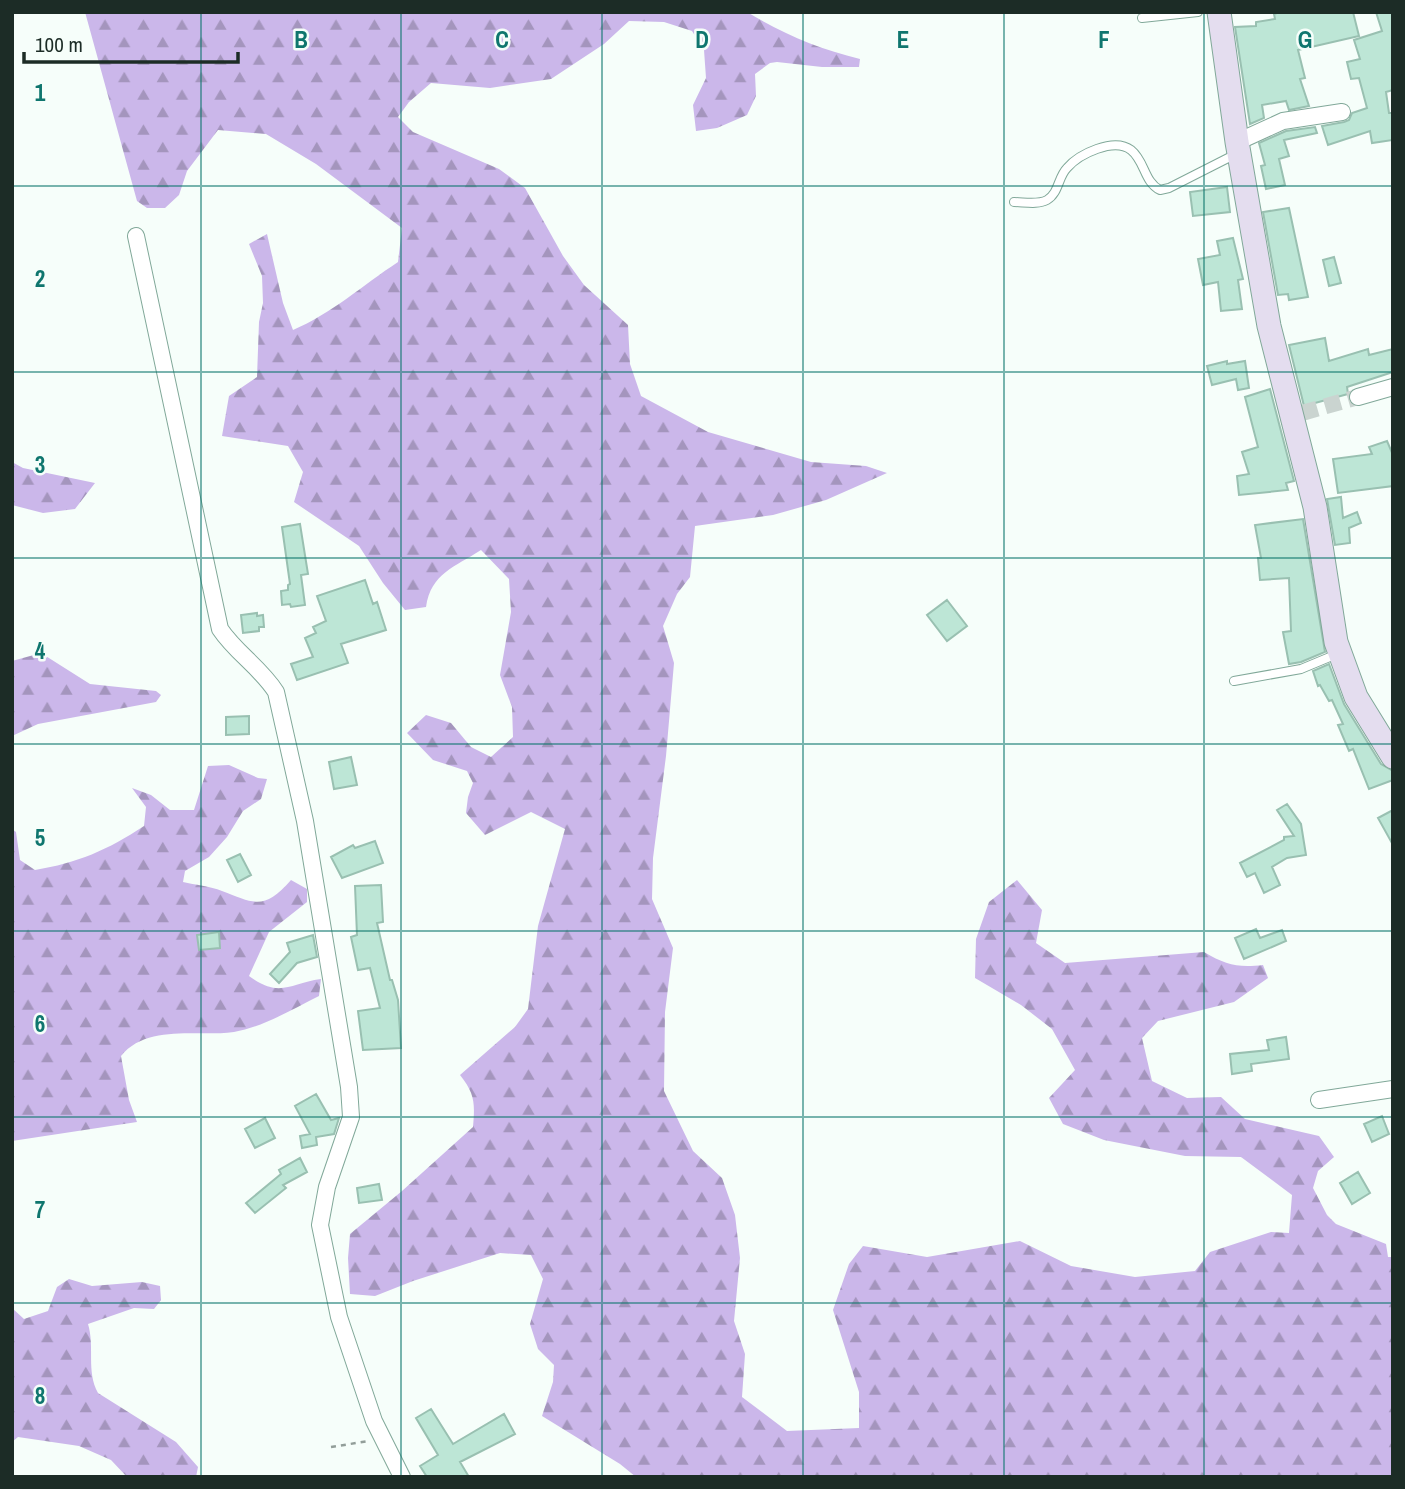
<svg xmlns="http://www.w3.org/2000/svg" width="1405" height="1489" viewBox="0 0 1405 1489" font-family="'Archivo Narrow',sans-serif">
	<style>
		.forest { fill: url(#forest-firs) }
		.building { fill: #bde6d6; stroke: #99c0b1; stroke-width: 2 }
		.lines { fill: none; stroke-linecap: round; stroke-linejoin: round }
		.street-tunnel { stroke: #cad4d0; stroke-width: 16; stroke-dasharray: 16 8; stroke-linecap: butt }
		.lane-casing { stroke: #81a899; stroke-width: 10 }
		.street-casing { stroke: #81a899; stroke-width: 18 }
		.secondary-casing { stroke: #81a899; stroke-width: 25 }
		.path { stroke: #929e99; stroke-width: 2.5; stroke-dasharray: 5 5; stroke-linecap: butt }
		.lane { stroke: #fff; stroke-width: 8 }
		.street { stroke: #fff; stroke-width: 16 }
		.secondary { stroke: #e4ddef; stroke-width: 23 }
		.grid { fill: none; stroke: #0f766e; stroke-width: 2; stroke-opacity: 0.55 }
		.grid-label { font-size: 23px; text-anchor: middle; font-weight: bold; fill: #0f766e; stroke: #f6fefa; stroke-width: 5; stroke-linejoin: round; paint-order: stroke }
	</style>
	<defs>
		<pattern id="forest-firs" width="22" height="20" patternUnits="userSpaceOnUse" patternTransform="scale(1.75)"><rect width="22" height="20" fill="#cbb7ea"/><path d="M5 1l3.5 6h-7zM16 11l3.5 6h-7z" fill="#a495bd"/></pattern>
	</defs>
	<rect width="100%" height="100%" fill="#f6fefa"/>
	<path class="forest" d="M 85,12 L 747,12 C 783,34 819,49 860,59 L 859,67 L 822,67 L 777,62 L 770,63 L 755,74 L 756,96 L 747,115 L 717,128 L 696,131 L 693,105 L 706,78 L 704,50 L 692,31 L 664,22 L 629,21 L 604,44 L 551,79 L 490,88 L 431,83 L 409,102 L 398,117 L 413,132 L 499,169 L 525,188 L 563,256 L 584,285 L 628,325 L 630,364 L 641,396 L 708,432 L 811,462 L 866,466 L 887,473 L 826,500 L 773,515 L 695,526 L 690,577 L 677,594 L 663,626 L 674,663 L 666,756 L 653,858 L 652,899 L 673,948 L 665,1012 L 664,1091 L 693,1151 L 722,1178 L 735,1215 L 740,1258 L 734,1321 L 745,1354 L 742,1397 L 787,1431 L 859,1428 L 859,1392 L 833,1310 L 849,1264 L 863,1246 L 927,1257 L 1020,1241 L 1071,1266 L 1135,1277 L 1195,1271 L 1210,1252 L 1271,1232 L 1289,1233 L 1292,1195 L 1241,1157 L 1185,1156 L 1104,1140 L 1063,1124 L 1049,1098 L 1075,1070 L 1052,1029 L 1021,1005 L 975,978 L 976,939 L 989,902 L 1017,880 L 1042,910 L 1036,943 L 1065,963 L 1204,952 C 1226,965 1238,968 1263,965 L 1268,978 L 1234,1002 L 1158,1021 L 1142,1038 L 1152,1081 L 1187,1098 L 1221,1097 L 1245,1119 L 1319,1136 L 1334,1157 L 1318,1171 L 1313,1188 L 1327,1215 L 1336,1224 L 1386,1244 L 1388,1257 L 1393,1257 L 1393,1477 L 636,1477 L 620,1464 L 542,1416 L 553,1382 L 554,1365 L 538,1349 L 530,1324 L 543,1279 L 531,1255 L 500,1253 L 413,1281 L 375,1296 L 350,1294 L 348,1258 L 350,1234 L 402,1191 L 473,1127 C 475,1103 475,1094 460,1075 L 515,1027 L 528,1009 L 538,926 L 565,829 L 531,812 L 485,835 L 466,813 L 468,797 L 473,783 L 467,771 L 433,760 L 407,733 L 426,715 L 451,723 L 471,747 L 491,757 L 513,737 L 512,707 L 500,675 L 511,612 L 509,579 L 481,550 C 455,567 431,573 426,607 L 405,610 L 383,583 L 359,546 L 294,502 L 303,472 L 288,446 L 222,436 L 229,396 L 257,377 L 259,322 L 263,303 L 262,276 L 249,244 L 267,234 L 283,303 L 293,330 C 331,314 363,285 398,262 L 402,228 L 316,164 L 266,134 L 218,130 L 187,171 L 179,195 L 165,208 L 147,208 L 137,201 Z
		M 12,462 L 23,468 L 95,483 L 75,509 L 43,513 L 12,505 Z
		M 41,653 L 90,684 L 156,691 L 161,695 L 156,702 L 38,724 L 12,736 L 12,661 Z
		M 229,765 L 258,778 L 267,779 L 261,799 L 243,811 L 227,837 L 209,857 L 185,871 L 183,882 C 195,885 210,886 222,891 C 255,904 265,910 291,880 L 307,889 L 307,902 L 269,932 L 249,976 C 280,999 290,983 321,979 L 319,996 C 293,1009 263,1027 234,1032 C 198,1037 147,1024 121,1056 L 129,1100 L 137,1122 L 12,1141 L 12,829 L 16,832 L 20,860 L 35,870 C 77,863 108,850 144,826 L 146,807 L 132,788 L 151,795 L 170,810 L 194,810 L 208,766 Z
		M 69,1279 L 92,1286 L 142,1282 L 160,1286 L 161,1300 L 154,1309 L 134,1308 L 88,1324 C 95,1347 86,1371 98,1393 L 176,1442 L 198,1467 L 196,1477 L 127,1477 L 111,1460 L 79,1446 L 18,1437 L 12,1442 L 12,1308 L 24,1319 L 48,1311 L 57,1287 Z"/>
	<path class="building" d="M 1280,12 L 1353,12 L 1359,36 L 1298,50 L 1305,78 L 1300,79 L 1309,106 L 1289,110 L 1286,101 L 1262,105 L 1264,118 L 1250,124 L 1235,27 L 1256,26 L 1256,22 L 1275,19 L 1274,14 Z
		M 1376,12 L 1393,12 L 1393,90 L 1386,92 L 1389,113 L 1393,113 L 1393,140 L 1372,143 L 1370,131 L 1328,145 L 1322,126 L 1344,122 L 1349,120 L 1352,113 L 1367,108 L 1359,78 L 1351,79 L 1347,62 L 1360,59 L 1354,40 L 1382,31 Z
		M 1315,127 L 1317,133 L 1284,140 L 1289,156 L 1279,159 L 1285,185 L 1266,189 L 1261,166 L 1265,165 L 1259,143 L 1286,131 Z
		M 1227,187 L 1230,212 L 1193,216 L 1190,192 Z
		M 1289,208 L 1308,297 L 1289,300 L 1288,294 L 1278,295 L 1263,212 Z
		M 1233,238 L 1243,279 L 1238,280 L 1242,309 L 1221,311 L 1218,282 L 1203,285 L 1198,259 L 1220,255 L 1217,241 Z
		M 1334,257 L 1341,283 L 1329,286 L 1323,260 Z
		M 1325,338 L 1329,361 L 1368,349 L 1369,355 L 1393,349 L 1393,372 L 1347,387 L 1348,394 L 1304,406 L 1289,345 Z
		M 1227,361 L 1227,364 L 1245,361 L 1249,388 L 1238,390 L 1236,379 L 1212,385 L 1207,366 Z
		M 1270,389 L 1294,481 L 1286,483 L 1288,490 L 1239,495 L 1237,476 L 1249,474 L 1242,452 L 1258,447 L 1245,397 Z
		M 1387,441 L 1393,455 L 1393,486 L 1338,493 L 1333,459 L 1372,454 L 1369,447 Z
		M 1341,497 L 1343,518 L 1357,512 L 1361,523 L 1349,528 L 1350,543 L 1335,545 L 1327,499 Z
		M 1303,519 L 1325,652 L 1301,662 L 1289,664 L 1283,632 L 1291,631 L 1289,578 L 1260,580 L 1258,558 L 1261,558 L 1255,525 Z
		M 300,524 L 308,574 L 301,575 L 305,605 L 291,607 L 290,604 L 282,605 L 281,591 L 288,590 L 288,585 L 290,584 L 282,527 Z
		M 365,580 L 373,604 L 377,602 L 386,630 L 341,644 L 348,663 L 297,680 L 291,664 L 313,657 L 305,638 L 316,633 L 313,627 L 326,621 L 317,596 Z
		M 947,600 L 967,626 L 947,641 L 927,615 Z
		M 257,613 L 257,616 L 263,615 L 264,627 L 259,627 L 259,631 L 243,633 L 241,615 Z
		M 1329,664 L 1344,704 L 1381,764 L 1393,771 L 1393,780 L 1369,789 L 1353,749 L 1349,751 L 1338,725 L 1343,724 L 1332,700 L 1329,701 L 1320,685 L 1318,686 L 1313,671 Z
		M 249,716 L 249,734 L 226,735 L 226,717 Z
		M 351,757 L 357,785 L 334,789 L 329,762 Z
		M 1287,804 L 1301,824 L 1306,855 L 1287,858 L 1272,867 L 1280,885 L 1264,893 L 1255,873 L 1247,877 L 1240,863 L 1284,840 L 1284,837 L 1294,836 L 1277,810 Z
		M 1393,810 L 1393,845 L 1378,818 Z
		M 375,841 L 383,863 L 342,878 L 331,857 L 353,845 L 355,848 Z
		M 240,854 L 251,875 L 238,882 L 227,860 Z
		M 381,885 L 383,922 L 377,923 L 390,980 L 392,980 L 398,1000 L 401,1048 L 363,1050 L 358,1011 L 380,1008 L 370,968 L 358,970 L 351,937 L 357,935 L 355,886 Z
		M 1256,929 L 1260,938 L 1282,930 L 1286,941 L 1244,959 L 1235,938 Z
		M 219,932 L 220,948 L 199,950 L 197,935 Z
		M 313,935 L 317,957 L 297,963 L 279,983 L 270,974 L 290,952 L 287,943 Z
		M 1286,1037 L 1289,1059 L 1251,1064 L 1252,1071 L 1232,1074 L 1230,1054 L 1269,1050 L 1267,1040 Z
		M 316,1094 L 331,1120 L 339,1118 L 334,1134 L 316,1137 L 317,1145 L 302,1148 L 300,1136 L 310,1134 L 295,1106 Z
		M 1382,1116 L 1389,1134 L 1372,1142 L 1364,1124 Z
		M 265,1118 L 275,1138 L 255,1148 L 245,1129 Z
		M 300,1158 L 307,1172 L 283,1185 L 286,1188 L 255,1213 L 246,1203 L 281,1174 L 279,1170 Z
		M 1358,1172 L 1370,1193 L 1352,1204 L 1340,1183 Z
		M 379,1184 L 382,1200 L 359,1203 L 357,1188 Z
		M 431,1409 L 453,1444 L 504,1414 L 515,1434 L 460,1462 L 469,1477 L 427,1477 L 420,1466 L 438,1455 L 416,1418 Z"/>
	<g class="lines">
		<path class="street-tunnel" d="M 1302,413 L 1358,397"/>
		<defs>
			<path id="lane" d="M 1142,18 L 1198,12
				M 1014,202 C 1024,202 1038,205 1047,200 C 1059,193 1058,177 1067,168 C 1079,154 1114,137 1131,150 C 1145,161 1144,182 1160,190 L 1169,188 L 1236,154
				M 1234,681 L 1301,669 L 1337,654"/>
			<path id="street" d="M 1237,142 L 1283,121 L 1342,112
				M 136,236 L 220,629 C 236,653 260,667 276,692 L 305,821 L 349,1087 L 351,1117 L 327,1187 L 320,1225 L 339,1317 L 374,1421 L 402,1477
				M 1358,397 L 1393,387
				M 1319,1100 L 1393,1089"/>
			<path id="secondary" d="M 1219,12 L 1237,142 L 1269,326 L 1315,507 L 1336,642 L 1356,697 L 1393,757"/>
		</defs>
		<use href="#lane" class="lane-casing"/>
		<use href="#street" class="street-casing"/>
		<use href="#secondary" class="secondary-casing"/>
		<path class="path" d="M 331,1447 L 369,1441"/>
		<use href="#lane" class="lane"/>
		<use href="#street" class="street"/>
		<use href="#secondary" class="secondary"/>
	</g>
	<path class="grid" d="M 201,12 L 201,1477M 401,12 L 401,1477M 602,12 L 602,1477M 803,12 L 803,1477M 1004,12 L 1004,1477M 1204,12 L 1204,1477M 12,186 L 1393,186M 12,372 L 1393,372M 12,558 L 1393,558M 12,744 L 1393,744M 12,931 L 1393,931M 12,1117 L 1393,1117M 12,1303 L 1393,1303"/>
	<g class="grid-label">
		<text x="301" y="48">B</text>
		<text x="502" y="48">C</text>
		<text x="702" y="48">D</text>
		<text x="903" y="48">E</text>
		<text x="1104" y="48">F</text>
		<text x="1305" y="48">G</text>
		<text x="40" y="101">1</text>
		<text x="40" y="287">2</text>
		<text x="40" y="473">3</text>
		<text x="40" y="659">4</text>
		<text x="40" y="846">5</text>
		<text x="40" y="1032">6</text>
		<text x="40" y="1218">7</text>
		<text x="40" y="1404">8</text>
	</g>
	<rect width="1405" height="1489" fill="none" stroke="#1c2c26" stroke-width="28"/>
	<path d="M24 52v10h214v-10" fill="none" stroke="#1c2c26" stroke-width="3.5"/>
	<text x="35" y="52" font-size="21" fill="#1c2c26" stroke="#f6fefa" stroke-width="5" paint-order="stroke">100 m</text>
</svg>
